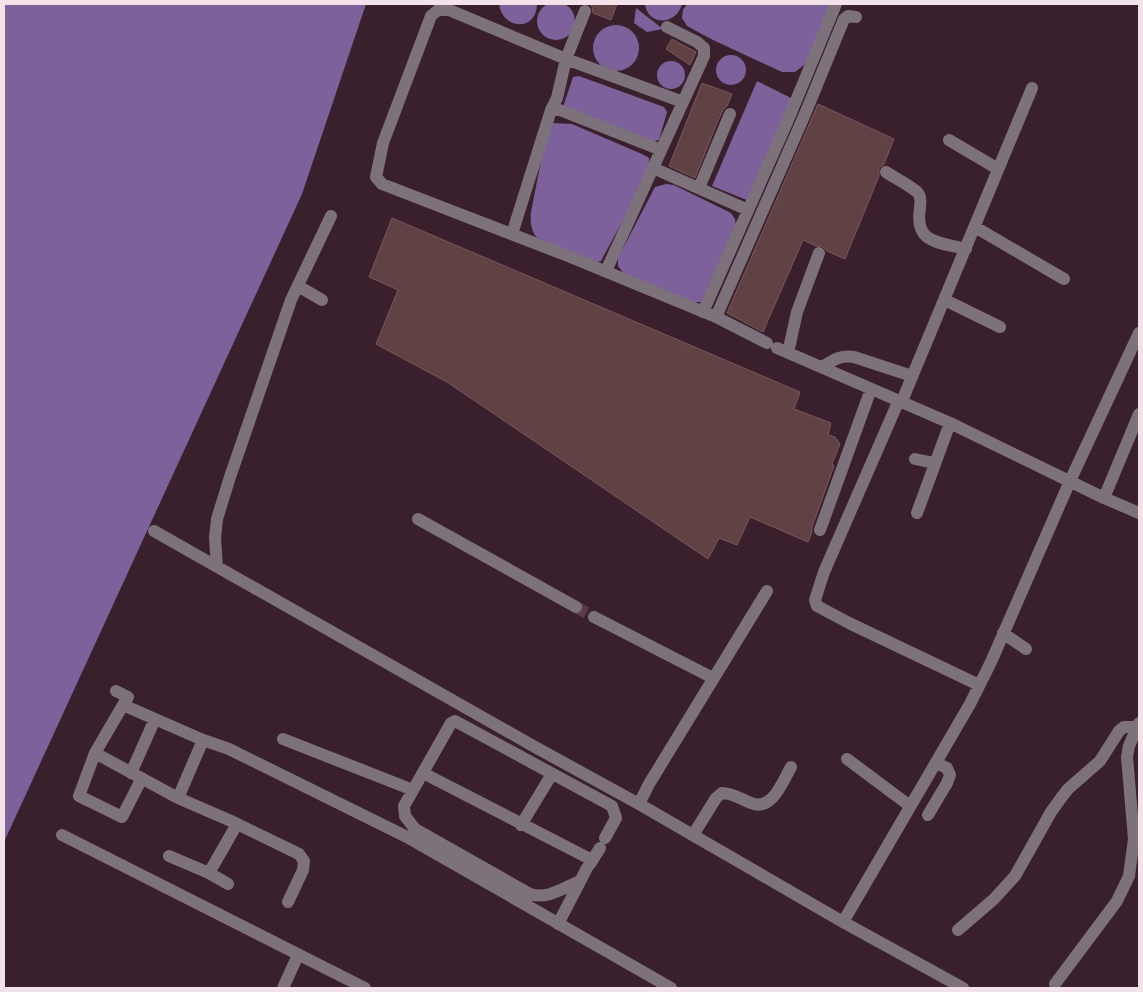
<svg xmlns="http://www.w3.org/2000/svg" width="1143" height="992" viewBox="0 0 1143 992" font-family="'Sofia Sans Condensed',sans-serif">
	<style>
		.water { fill: #7c619b }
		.building { fill: #604144; stroke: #79595b }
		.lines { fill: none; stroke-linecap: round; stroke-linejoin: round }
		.minor-tunnel { stroke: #563d48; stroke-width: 12; stroke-dasharray: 12 6; stroke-linecap: butt }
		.minor { stroke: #7d727c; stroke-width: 12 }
	</style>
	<rect width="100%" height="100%" fill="#3a202c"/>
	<path class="water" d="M537 21a19 19 0 1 1 38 0a19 19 0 1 1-38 0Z
		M 4,4 L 366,4 L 302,194 L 4,842 Z
		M 499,4 L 537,4 C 537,31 503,31 499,4 Z
		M 645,4 L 682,4 C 677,25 648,27 645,4 Z
		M 687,4 L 833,4 L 809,61 L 795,72 L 782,72 L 713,40 L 687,26 L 682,18 L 683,10 Z
		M 636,8 L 663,29 L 647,32 L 634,23 Z
		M593 48a23 23 0 1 1 46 0a23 23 0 1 1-46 0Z
		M716 70a15 15 0 1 1 30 0a15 15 0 1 1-30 0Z
		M657 75a14 14 0 1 1 28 0a14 14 0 1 1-28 0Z
		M 579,76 L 664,107 L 667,112 L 659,140 L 651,142 L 563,107 L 573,77 Z
		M 757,81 L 795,100 L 749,201 L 712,186 Z
		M 553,123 L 572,124 L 642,154 L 649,158 L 649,167 L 646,177 L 601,261 L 594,263 L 536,237 C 531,229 530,222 531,212 L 547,130 Z
		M 666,184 L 674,185 L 731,213 L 735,219 L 736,226 L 701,302 L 694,302 L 625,275 L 618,266 L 618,258 L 655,187 Z"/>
	<path class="building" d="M 589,4 L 617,4 L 611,20 L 593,13 L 592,6 Z
		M 672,39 L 696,52 L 690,65 L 666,49 Z
		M 702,83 L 732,94 L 727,106 L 723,110 L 717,123 L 695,178 L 669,166 Z
		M 818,104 L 894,139 L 884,164 L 879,168 L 879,176 L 845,259 L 827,251 L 822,246 L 816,246 L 803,240 L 763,332 L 727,313 Z
		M 392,218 L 800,392 L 794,409 L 831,423 L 828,435 L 835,437 L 840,444 L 832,464 L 834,466 L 812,527 L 812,532 L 808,542 L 750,517 L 737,545 L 719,538 L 708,559 L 447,382 L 376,344 L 398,290 L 369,277 Z"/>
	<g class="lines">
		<path class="minor-tunnel" d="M 576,607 L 594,617"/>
		<path class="minor" d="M 585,11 L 566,59 L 557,98 L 551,110 L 560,110 L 661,150
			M 683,102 L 566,59 L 449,10 L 438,10 L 431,16 L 383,143 L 376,177 L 382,184 L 568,256 L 716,317
			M 949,140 L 998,169
			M 653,168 L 748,210
			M 886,172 C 893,177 913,187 918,193 C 922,198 920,203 920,208 C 914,244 939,242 966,249
			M 699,188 L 730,114
			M 975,227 L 1064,279
			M 512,234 L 551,110
			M 606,271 L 704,56 L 704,48 L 697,42 L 667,27
			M 298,286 L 322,300
			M 945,300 L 1000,327
			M 703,312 L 788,120 L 836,4
			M 767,343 L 716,317 L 805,114 L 844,19 L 848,16 L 856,17
			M 777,348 L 950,423 L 1104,498 L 1139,513
			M 788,353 L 797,312 L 819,253
			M 822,367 C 833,360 840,355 854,357 L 912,376
			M 899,400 L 824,572 L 815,600 L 817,606 L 849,623 L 979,685
			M 902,401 L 1032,88
			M 915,459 L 934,463
			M 1104,498 L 1139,414
			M 917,513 L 950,423
			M 418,519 L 576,607
			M 820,530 L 871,389
			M 154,531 L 535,747 L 639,804 L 843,922 L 963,988
			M 217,567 L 215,538 L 217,519 L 230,477 L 291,300 L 331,216
			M 594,617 L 713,678
			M 1003,633 L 1026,649
			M 116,691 L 128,697 L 123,705 L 203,740 L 229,749 L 407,837 L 671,988
			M 123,705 L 95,753 L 79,796 L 122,817 L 142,778
			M 283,739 L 413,790
			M 95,753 L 178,798 L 231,821 L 299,854 L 304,861 L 303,870 L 288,902
			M 847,759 L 910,806
			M 131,773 L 155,719
			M 423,773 L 592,860
			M 178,798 L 203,740
			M 639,804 L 649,784 L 767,591
			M 928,815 L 947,783 L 950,775 L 947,768 L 936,763
			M 521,825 L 552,774
			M 62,835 L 365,988
			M 693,835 L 716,798 L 722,793 C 736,794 740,799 751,803 C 772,812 783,781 791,767
			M 169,856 L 209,873 L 237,824
			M 590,864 L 600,848
			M 209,873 L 228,884
			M 580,881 C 564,887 548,900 530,894 L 415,829 L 405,816 L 404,806 L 451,723 L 455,721 L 612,806 L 616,818 L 605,838
			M 843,922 L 970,704 L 991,662 L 1070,481 L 1139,333
			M 558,924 L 587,868
			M 958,930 L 994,899 L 1015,876 L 1051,812 L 1061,798 L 1068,789 L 1100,761 L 1119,731 L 1124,727 L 1137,727
			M 1055,984 L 1117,901 L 1129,876 L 1134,839 L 1127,757 L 1129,746 L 1139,723
			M 283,988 L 298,955"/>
	</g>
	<rect width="1143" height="992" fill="none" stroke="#f4e2ea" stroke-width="10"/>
</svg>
